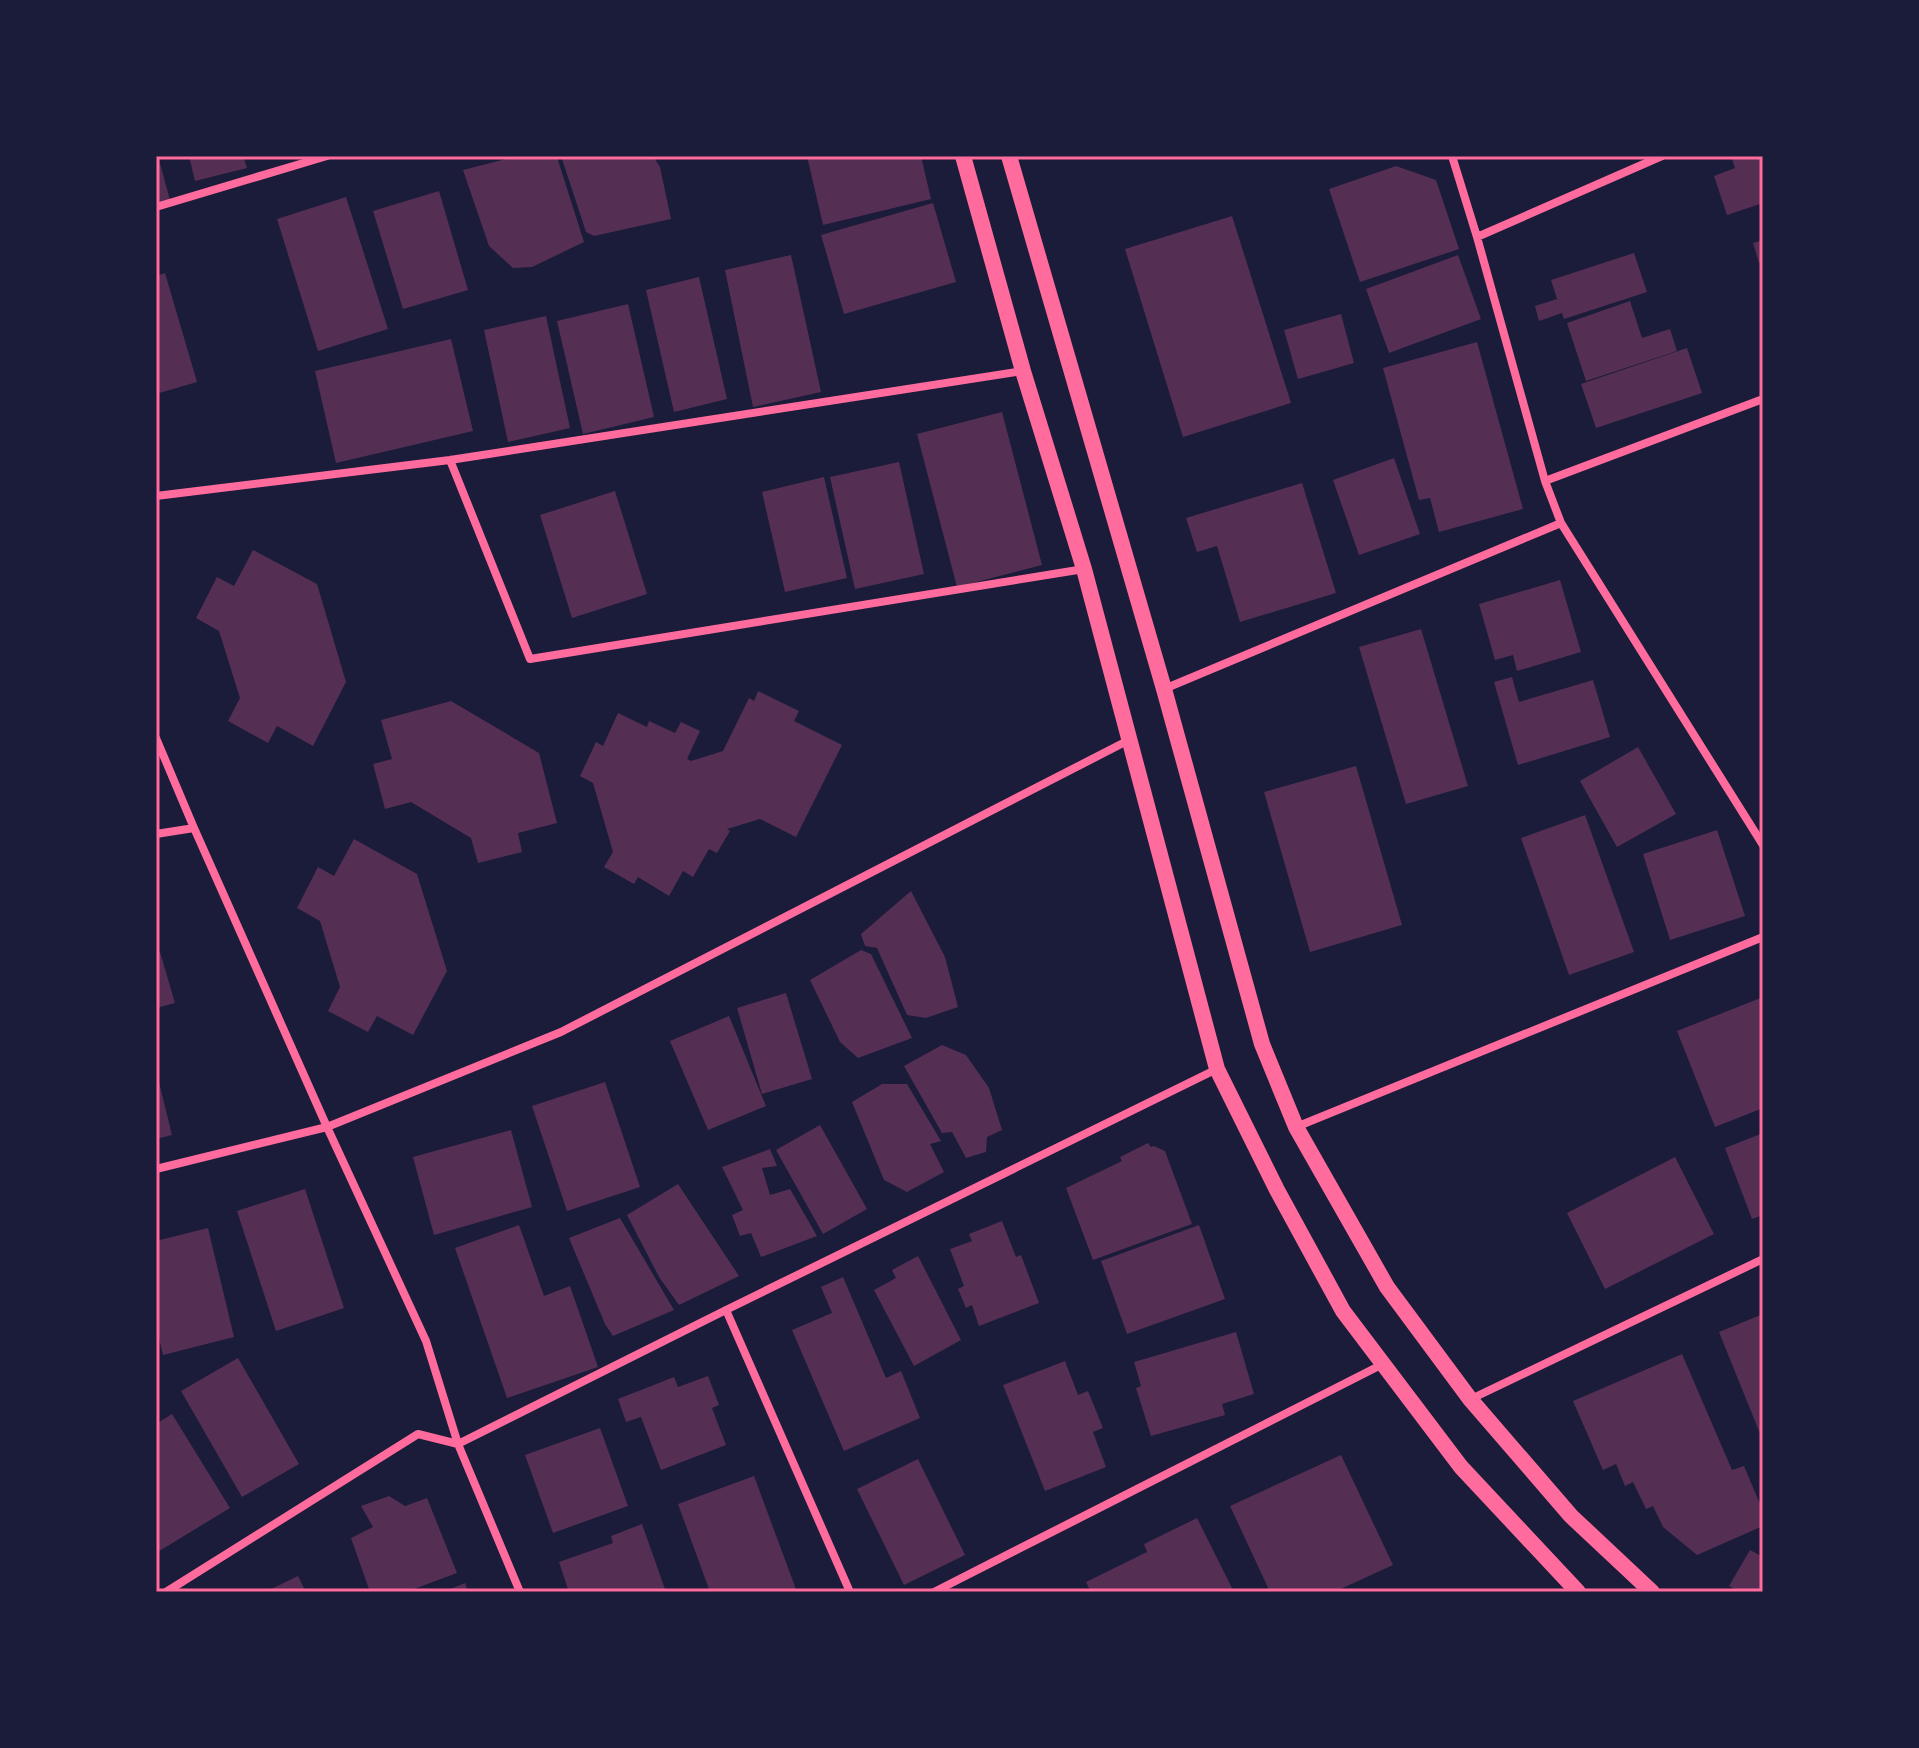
<svg xmlns="http://www.w3.org/2000/svg" width="1919" height="1748" viewBox="0 0 1919 1748" font-family="'Public Sans',sans-serif">
	<style>
		.building { fill: #542f53 }
		.lines { fill: none; stroke-linecap: round; stroke-linejoin: round }
		.minor { stroke: #ff6b9d; stroke-width: 8 }
		.secondary { stroke: #ff6b9d; stroke-width: 16 }
		.neatline { fill: none; stroke: #ff6b9d; stroke-width: 3 }
	</style>
	<rect width="100%" height="100%" fill="#1b1b3a"/>
	<path class="building" d="M 156,156 L 158,156 L 170,200 L 156,204 Z
		M 189,156 L 243,156 L 247,168 L 195,181 Z
		M 518,156 L 557,157 L 584,242 L 532,267 L 513,268 L 489,246 L 463,170 Z
		M 561,156 L 653,156 L 660,167 L 671,219 L 594,236 L 586,232 Z
		M 807,156 L 921,156 L 931,199 L 823,225 Z
		M 1741,156 L 1763,156 L 1763,203 L 1727,215 L 1714,176 L 1735,168 L 1732,159 Z
		M 1396,166 L 1436,180 L 1459,249 L 1360,282 L 1329,189 Z
		M 439,191 L 468,290 L 403,309 L 373,211 Z
		M 346,197 L 388,329 L 318,351 L 277,219 Z
		M 933,203 L 956,282 L 844,314 L 821,235 Z
		M 1232,216 L 1291,403 L 1183,437 L 1125,249 Z
		M 1763,240 L 1763,262 L 1759,263 L 1753,243 Z
		M 1634,253 L 1647,292 L 1564,319 L 1562,313 L 1539,321 L 1535,306 L 1557,299 L 1551,280 Z
		M 791,255 L 821,392 L 753,407 L 725,270 Z
		M 1458,255 L 1481,319 L 1389,353 L 1366,289 Z
		M 165,273 L 197,382 L 156,394 L 156,276 Z
		M 699,277 L 727,399 L 674,412 L 646,290 Z
		M 1630,301 L 1642,338 L 1670,329 L 1677,351 L 1586,381 L 1567,323 Z
		M 628,304 L 654,417 L 583,434 L 557,321 Z
		M 1341,314 L 1354,363 L 1298,379 L 1284,330 Z
		M 546,316 L 570,428 L 508,442 L 484,330 Z
		M 451,339 L 473,431 L 336,463 L 315,371 Z
		M 1477,342 L 1523,509 L 1439,532 L 1430,498 L 1419,500 L 1383,368 Z
		M 1687,348 L 1702,393 L 1596,428 L 1581,384 Z
		M 1002,412 L 1042,565 L 957,587 L 917,434 Z
		M 1394,458 L 1420,534 L 1359,555 L 1333,480 Z
		M 899,462 L 924,574 L 855,589 L 830,477 Z
		M 824,477 L 847,578 L 785,592 L 762,492 Z
		M 1302,483 L 1336,593 L 1240,622 L 1217,546 L 1197,552 L 1186,518 Z
		M 615,491 L 647,594 L 572,618 L 540,515 Z
		M 253,550 L 317,584 L 346,682 L 313,746 L 277,726 L 268,743 L 228,721 L 240,698 L 219,631 L 196,618 L 217,577 L 234,586 Z
		M 1560,580 L 1581,652 L 1517,671 L 1513,655 L 1495,660 L 1479,604 Z
		M 1421,629 L 1468,786 L 1406,804 L 1359,647 Z
		M 1512,677 L 1519,702 L 1593,680 L 1610,737 L 1518,765 L 1494,682 Z
		M 758,691 L 799,711 L 794,721 L 842,745 L 796,837 L 760,819 L 727,829 L 730,831 L 717,853 L 709,849 L 693,877 L 683,871 L 669,896 L 638,877 L 634,884 L 604,867 L 613,852 L 593,783 L 580,776 L 596,742 L 603,746 L 618,713 L 647,727 L 649,721 L 675,733 L 681,722 L 700,731 L 687,759 L 691,761 L 723,751 L 749,698 L 754,701 Z
		M 451,701 L 539,753 L 557,823 L 518,833 L 522,852 L 478,863 L 471,838 L 411,802 L 385,809 L 373,764 L 392,759 L 381,720 Z
		M 1638,747 L 1676,814 L 1617,847 L 1580,781 Z
		M 1356,766 L 1402,925 L 1310,952 L 1264,792 Z
		M 1585,815 L 1634,952 L 1569,975 L 1521,838 Z
		M 1717,830 L 1745,916 L 1670,940 L 1643,854 Z
		M 354,839 L 417,874 L 447,971 L 413,1035 L 377,1016 L 368,1032 L 328,1011 L 340,987 L 320,921 L 297,908 L 318,867 L 334,876 Z
		M 911,891 L 945,957 L 958,1007 L 926,1018 L 907,1015 L 877,948 L 865,946 L 861,934 Z
		M 861,950 L 871,954 L 912,1038 L 858,1058 L 840,1042 L 810,980 Z
		M 160,952 L 175,1003 L 156,1008 L 156,954 Z
		M 786,993 L 812,1079 L 762,1094 L 737,1008 Z
		M 1763,997 L 1763,1108 L 1715,1127 L 1677,1031 Z
		M 729,1016 L 766,1106 L 708,1130 L 670,1041 Z
		M 942,1045 L 966,1055 L 989,1088 L 1002,1130 L 987,1137 L 986,1152 L 966,1158 L 952,1132 L 942,1133 L 904,1066 Z
		M 156,1070 L 172,1135 L 156,1139 Z
		M 605,1082 L 640,1187 L 567,1211 L 532,1106 Z
		M 882,1084 L 907,1084 L 941,1141 L 930,1144 L 944,1172 L 907,1192 L 884,1180 L 852,1102 Z
		M 820,1125 L 867,1209 L 823,1234 L 776,1150 Z
		M 511,1130 L 532,1207 L 434,1235 L 413,1157 Z
		M 1763,1133 L 1763,1215 L 1752,1219 L 1725,1148 Z
		M 1148,1143 L 1151,1147 L 1154,1146 L 1165,1151 L 1192,1224 L 1093,1260 L 1066,1188 L 1122,1161 L 1120,1157 Z
		M 770,1149 L 777,1166 L 762,1168 L 770,1195 L 790,1189 L 817,1236 L 761,1257 L 751,1233 L 740,1236 L 732,1215 L 743,1210 L 722,1167 Z
		M 1675,1157 L 1714,1234 L 1605,1289 L 1567,1213 Z
		M 678,1184 L 739,1276 L 679,1305 L 659,1277 L 627,1215 Z
		M 305,1189 L 344,1308 L 276,1331 L 237,1211 Z
		M 620,1218 L 674,1310 L 613,1336 L 605,1324 L 569,1238 Z
		M 1002,1221 L 1016,1257 L 1021,1255 L 1039,1303 L 979,1326 L 972,1305 L 966,1308 L 958,1289 L 964,1286 L 950,1249 L 972,1241 L 969,1234 Z
		M 519,1225 L 544,1296 L 570,1286 L 598,1367 L 507,1398 L 455,1248 Z
		M 1199,1225 L 1225,1299 L 1127,1334 L 1101,1261 Z
		M 208,1228 L 234,1337 L 163,1355 L 156,1326 L 156,1241 Z
		M 918,1256 L 961,1340 L 914,1366 L 874,1290 L 896,1278 L 892,1270 Z
		M 843,1277 L 886,1378 L 901,1371 L 920,1418 L 844,1451 L 792,1330 L 832,1313 L 821,1287 Z
		M 1763,1314 L 1763,1441 L 1719,1332 Z
		M 1236,1332 L 1254,1394 L 1222,1404 L 1225,1415 L 1151,1436 L 1136,1388 L 1141,1386 L 1134,1362 Z
		M 1682,1354 L 1732,1470 L 1744,1466 L 1763,1511 L 1763,1526 L 1697,1555 L 1663,1527 L 1653,1506 L 1646,1509 L 1633,1482 L 1625,1486 L 1616,1464 L 1603,1470 L 1573,1401 Z
		M 238,1358 L 299,1464 L 242,1497 L 181,1391 Z
		M 1065,1361 L 1078,1395 L 1088,1391 L 1103,1428 L 1093,1432 L 1106,1467 L 1045,1491 L 1003,1385 Z
		M 708,1376 L 719,1405 L 712,1408 L 726,1445 L 661,1470 L 641,1417 L 626,1422 L 618,1399 L 674,1377 L 678,1387 Z
		M 172,1414 L 230,1508 L 156,1553 L 156,1424 Z
		M 600,1428 L 628,1506 L 553,1533 L 525,1455 Z
		M 1341,1455 L 1393,1565 L 1334,1592 L 1270,1592 L 1230,1506 Z
		M 918,1459 L 965,1555 L 904,1585 L 857,1489 Z
		M 754,1476 L 797,1592 L 710,1592 L 678,1504 Z
		M 389,1496 L 405,1506 L 427,1498 L 457,1573 L 406,1592 L 370,1592 L 351,1538 L 373,1527 L 361,1506 Z
		M 1197,1518 L 1234,1592 L 1091,1592 L 1086,1582 L 1147,1552 L 1144,1544 Z
		M 642,1524 L 666,1592 L 569,1592 L 559,1562 L 613,1543 L 611,1536 Z
		M 1750,1550 L 1763,1557 L 1763,1592 L 1740,1592 L 1729,1586 Z
		M 298,1576 L 306,1592 L 265,1592 Z
		M 465,1583 L 468,1592 L 443,1592 Z"/>
	<g class="lines">
		<path class="minor" d="M 1452,156 L 1477,237 L 1545,481 L 1561,523 L 1763,845
			M 156,207 L 327,156
			M 1477,237 L 1662,156
			M 450,460 L 530,659 L 1084,569
			M 1545,481 L 1763,399
			M 156,496 L 450,460 L 1023,371
			M 1164,689 L 1561,523
			M 156,738 L 194,828 L 327,1127 L 426,1341 L 458,1444 L 520,1592
			M 156,834 L 194,828
			M 1296,1127 L 1763,937
			M 156,1169 L 327,1127 L 561,1032 L 1129,740
			M 726,1310 L 850,1592
			M 1471,1399 L 1763,1259
			M 166,1592 L 418,1434 L 458,1444 L 726,1310 L 1217,1069
			M 934,1592 L 1383,1364"/>
		<path class="secondary" d="M 963,156 L 1023,371 L 1084,569 L 1217,1069 L 1277,1190 L 1343,1311 L 1461,1467 L 1578,1592
			M 1009,156 L 1164,689 L 1262,1044 L 1296,1127 L 1387,1287 L 1470,1399 L 1571,1516 L 1652,1592"/>
	</g>
	<rect width="1919" height="1748" fill="none" stroke="#1b1b3a" stroke-width="316"/>
	<rect x="158" y="158" width="1603" height="1432" class="neatline"/>
</svg>
